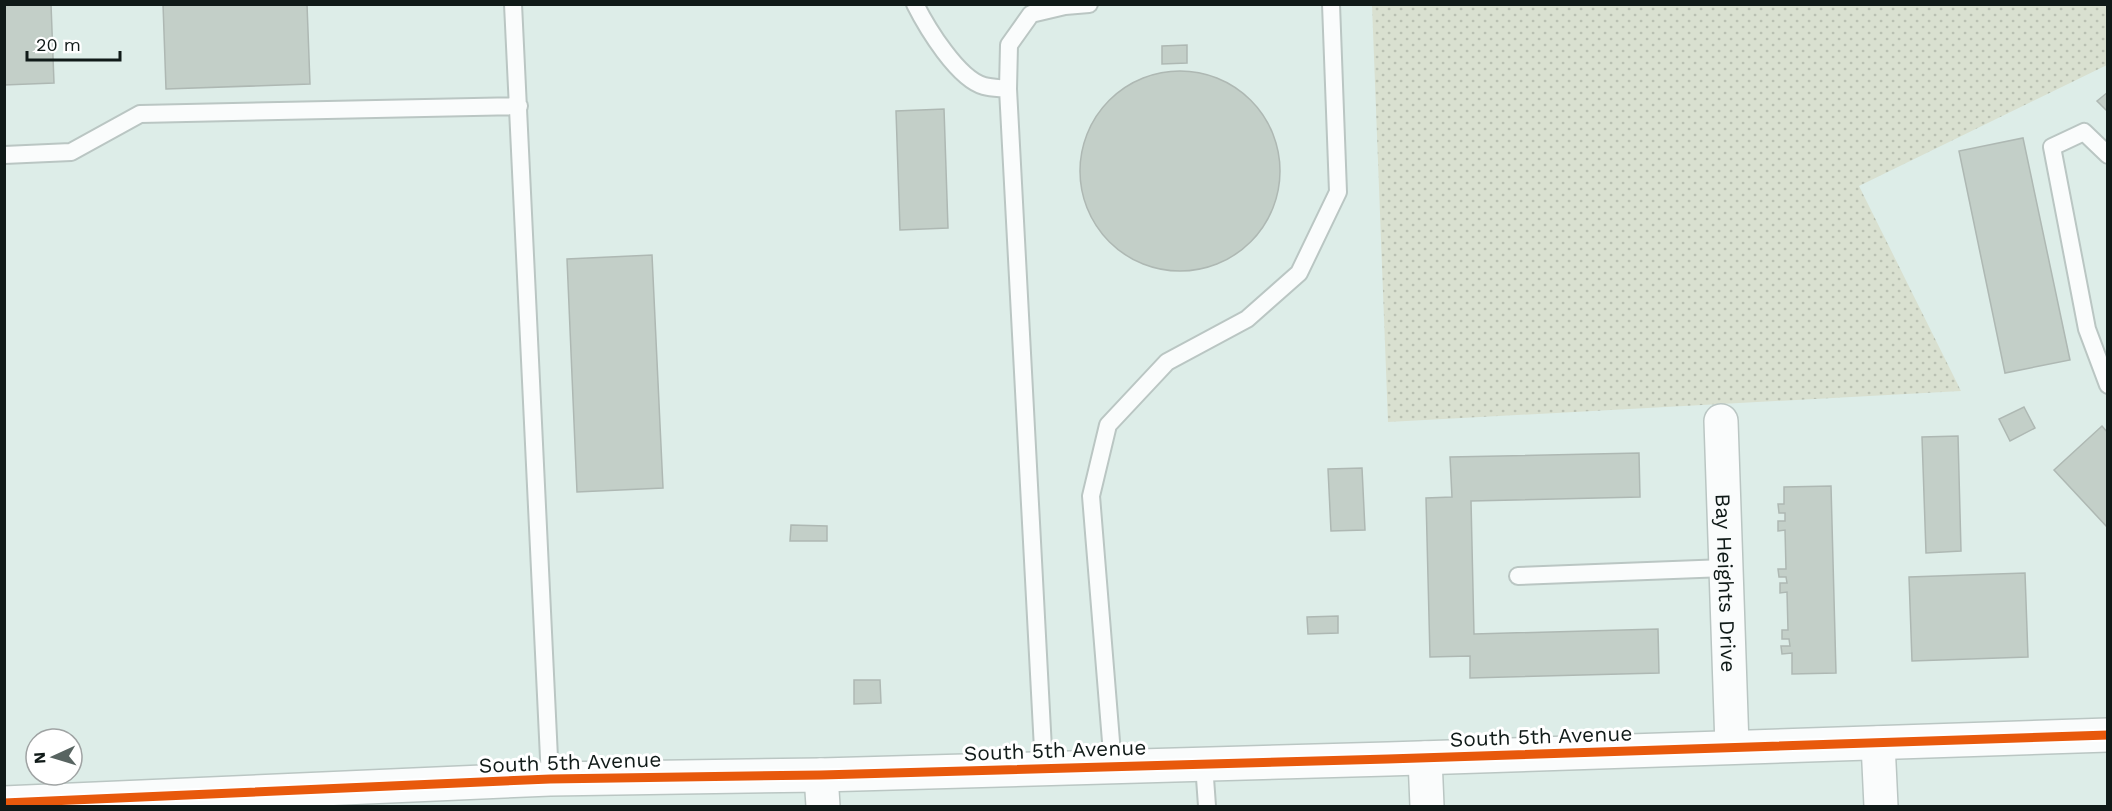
<svg xmlns="http://www.w3.org/2000/svg" width="2112" height="811" viewBox="0 0 2112 811" font-family="'Work Sans',sans-serif">
	<style>
		.park { fill: url(#park-dots) }
		.building { fill: #c3cfc8; stroke: #aeb8b3; stroke-width: 1.5 }
		.lines { fill: none; stroke-linecap: round; stroke-linejoin: round }
		.service-casing { stroke: #bac6c3; stroke-width: 20 }
		.minor-casing { stroke: #bac6c3; stroke-width: 36 }
		.tertiary-casing { stroke: #bac6c3; stroke-width: 36 }
		.service { stroke: #fafcfc; stroke-width: 16 }
		.minor { stroke: #fafcfc; stroke-width: 33 }
		.tertiary { stroke: #fafcfc; stroke-width: 33 }
		.cycleway-casing { stroke: #fff; stroke-width: 13 }
		.cycleway { stroke: #e8590c; stroke-width: 9 }
		.labels { text-anchor: middle; dominant-baseline: central; stroke-width: 6; stroke-linejoin: round; paint-order: stroke }
		.street-label { font-size: 21px; fill: #101a18; stroke: #fff }
	</style>
	<defs>
		<pattern id="park-dots" width="8" height="8" patternUnits="userSpaceOnUse" patternTransform="scale(1.5)"><rect width="8" height="8" fill="#d9e0d0"/><path d="M2 2h.1M6 6h.1" fill="none" stroke="#b9c0b2" stroke-width="1.8" stroke-linecap="round"/></pattern>
	</defs>
	<rect width="100%" height="100%" fill="#ddede8"/>
	<path class="park" d="M 1372,5 L 2107,5 L 2107,65 L 1859,186 L 1961,391 L 1388,422 Z"/>
	<path class="building" d="M 4,4 L 51,4 L 54,83 L 4,85 Z
		M 163,4 L 307,4 L 310,84 L 166,89 Z
		M 1187,45 L 1187,63 L 1162,64 L 1162,46 Z
		M1080 171a100 100 0 1 1 200 0a100 100 0 1 1-200 0Z
		M 2108,92 L 2108,112 L 2097,101 Z
		M 944,109 L 948,228 L 900,230 L 896,111 Z
		M 2023,138 L 2070,360 L 2005,373 L 1959,151 Z
		M 652,255 L 663,488 L 577,492 L 567,259 Z
		M 2024,407 L 2035,428 L 2010,441 L 1999,419 Z
		M 2102,426 L 2108,433 L 2108,528 L 2054,470 Z
		M 1958,436 L 1961,551 L 1926,553 L 1922,437 Z
		M 1639,453 L 1640,497 L 1471,501 L 1474,634 L 1658,629 L 1659,673 L 1470,678 L 1470,656 L 1430,657 L 1426,498 L 1452,497 L 1450,457 Z
		M 1362,468 L 1365,530 L 1331,531 L 1328,469 Z
		M 1831,486 L 1836,673 L 1792,674 L 1792,653 L 1782,654 L 1781,646 L 1790,646 L 1789,639 L 1782,639 L 1782,630 L 1788,630 L 1787,592 L 1780,593 L 1780,583 L 1787,583 L 1786,577 L 1779,577 L 1778,569 L 1786,569 L 1785,530 L 1778,531 L 1778,521 L 1785,521 L 1785,513 L 1779,513 L 1778,504 L 1784,504 L 1784,487 Z
		M 791,525 L 827,526 L 827,541 L 790,541 Z
		M 2025,573 L 2028,657 L 1912,661 L 1909,577 Z
		M 1338,616 L 1338,633 L 1308,634 L 1307,617 Z
		M 854,680 L 880,680 L 881,703 L 854,704 Z"/>
	<g class="lines">
		<defs>
			<path id="service" d="M 513,4 L 550,779
				M 915,4 C 927,28 958,79 984,86 C 992,88 1000,88 1008,89
				M 4,155 L 71,152 L 140,114 L 519,106
				M 2108,155 L 2084,132 L 2052,147 L 2087,329 L 2108,385
				M 1518,576 L 1725,568
				M 1204,764 L 1207,806
				M 1113,766 L 1091,496 L 1108,425 L 1167,362 L 1247,319 L 1299,273 L 1338,192 L 1331,4
				M 1044,768 L 1008,89 L 1009,45 L 1031,14 L 1065,6 L 1089,4"/>
			<g id="minor">
				<path id="s1" d="M 1721,421 L 1732,746"/>
				<path d="M 1878,743 L 1881,806"/>
				<path d="M 1425,758 L 1427,806"/>
				<path d="M 821,775 L 823,806"/>
			</g>
			<path id="tertiary" d="M 4,803 L 550,779 L 821,775 L 1388,759 L 2108,735"/>
		</defs>
		<use href="#service" class="service-casing"/>
		<use href="#minor" class="minor-casing"/>
		<use href="#tertiary" class="tertiary-casing"/>
		<use href="#service" class="service"/>
		<use href="#minor" class="minor"/>
		<use href="#tertiary" class="tertiary"/>
		<defs>
			<path id="cycleway" d="M 4,803 L 550,779 L 821,775 L 1388,759 L 2108,735"/>
		</defs>
		<use href="#cycleway" class="cycleway-casing"/>
		<use href="#cycleway" class="cycleway"/>
	</g>
	<g class="labels">
		<g class="street-label">
			<text stroke="none"><textPath href="#s1" startOffset="162">Bay Heights Drive</textPath></text>
			<text transform="translate(1541 736) rotate(-2)">South 5th Avenue</text>
			<text transform="translate(1055 750) rotate(-2)">South 5th Avenue</text>
			<text transform="translate(570 762) rotate(-2)">South 5th Avenue</text>
		</g>
	</g>
	<rect width="2112" height="811" fill="none" stroke="#101a18" stroke-width="12"/>
	<g transform="translate(54 757) rotate(266)"><circle r="28" fill="#ffffff" stroke="#9fa3a3" stroke-width="1.5"/>
	<path d="M0-4.5L10 22L0 15L-10 22Z" fill="#586461"/>
	<text y="-9" font-size="16" font-weight="bold" text-anchor="middle" fill="#101a18">N</text>
	</g>
	<path d="M27 51v9h93v-9" fill="none" stroke="#101a18" stroke-width="3"/>
	<text x="36" y="51" font-size="18" fill="#101a18" stroke="#ffffff" stroke-width="4.5" paint-order="stroke">20 m</text>
</svg>
